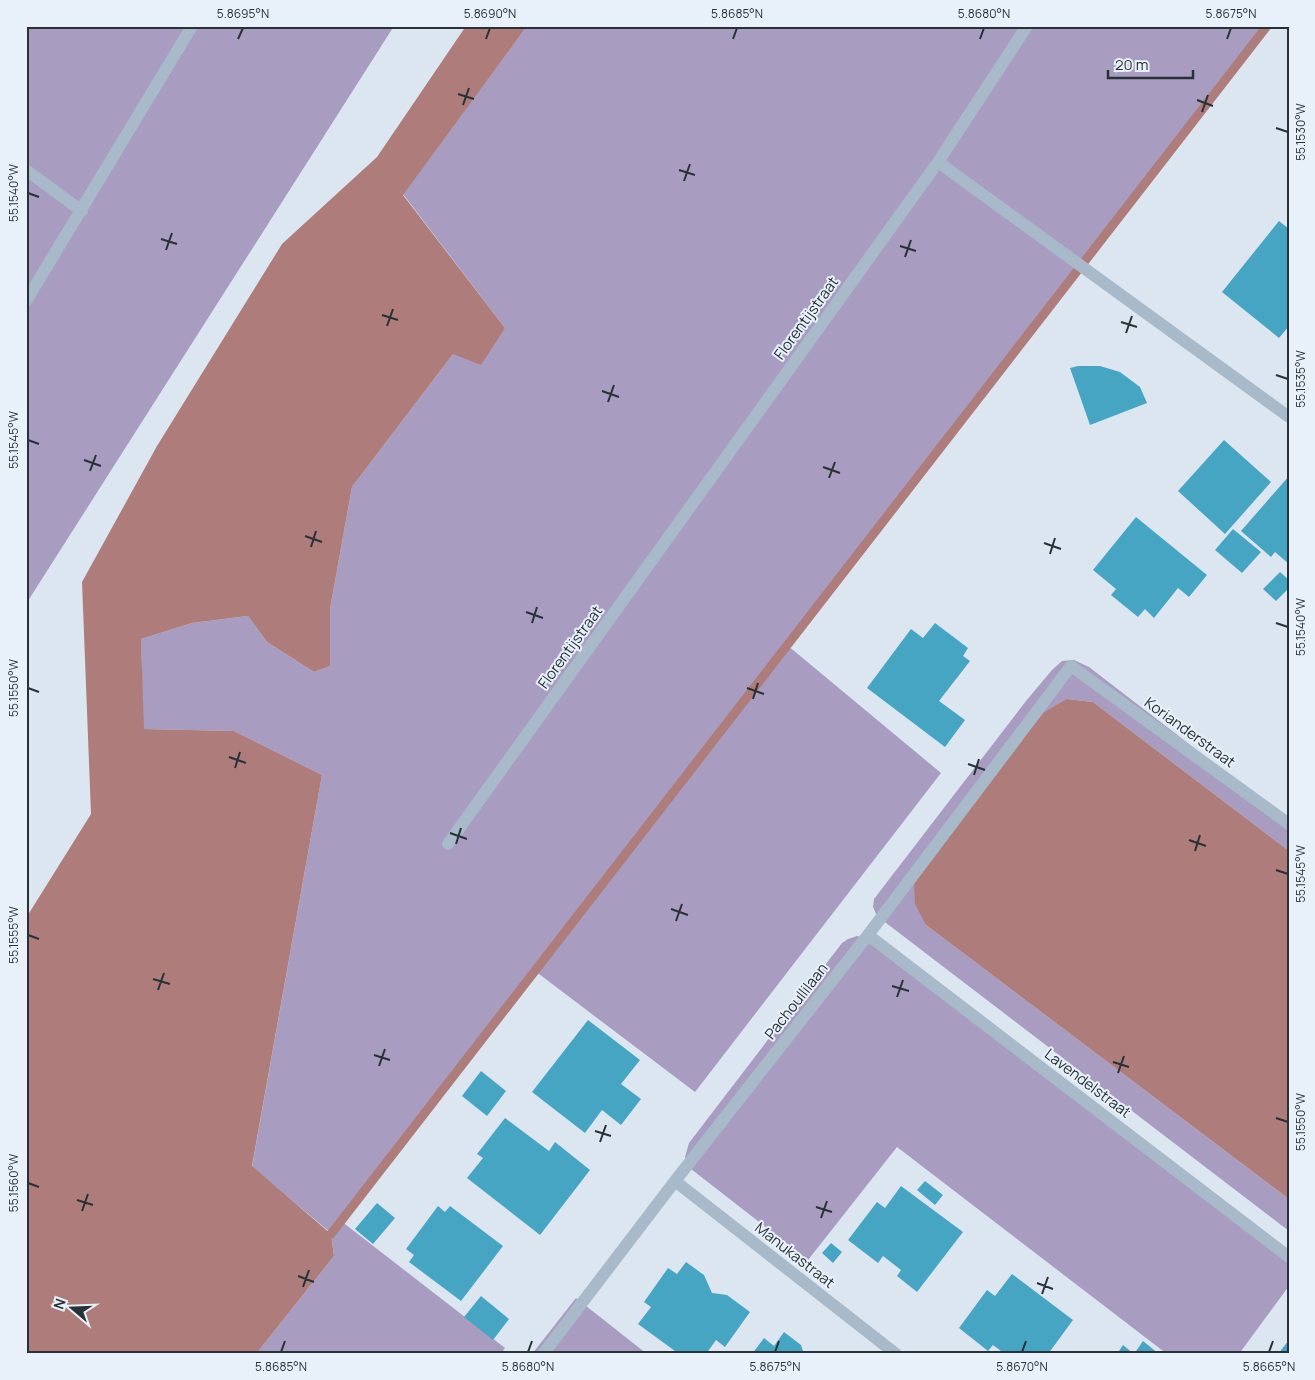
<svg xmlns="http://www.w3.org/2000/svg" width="1315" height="1380" viewBox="0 0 1315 1380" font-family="Manrope,sans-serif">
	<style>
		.green { fill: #a89cc0 }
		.water { fill: #ae7d7b }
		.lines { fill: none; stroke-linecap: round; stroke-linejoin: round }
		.stream { stroke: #ae7d7b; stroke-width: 9 }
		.building { fill: #47a5c4 }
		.street { stroke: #a8bac9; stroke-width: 12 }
		.ticks { fill: none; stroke: #283236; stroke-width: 2 }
		.labels { text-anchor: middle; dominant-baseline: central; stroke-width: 4; stroke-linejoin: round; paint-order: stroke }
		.street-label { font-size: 15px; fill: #283236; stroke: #e8f0f9 }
		.neatline { fill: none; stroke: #283236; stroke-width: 2 }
		.ticks-label { font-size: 12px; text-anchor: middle; fill: #283236 }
	</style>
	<rect width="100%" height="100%" fill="#dce6f1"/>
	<path class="green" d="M 26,26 L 394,26 L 26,604 Z
		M 527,26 L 1267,26 L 787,645 L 941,773 L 695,1092 L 535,971 L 341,1221 L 505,1348 L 501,1354 L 256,1354 L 334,1256 L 331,1233 L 252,1167 L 322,775 L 234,731 L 143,729 L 141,639 L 192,623 L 248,616 L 267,642 L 314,672 L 330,666 L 330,609 L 352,487 L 453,354 L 505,328 L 403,194 Z
		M 1074,660 L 1089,667 L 1289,821 L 1289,851 L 1093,702 L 1067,699 L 926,925 L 1289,1199 L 1289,1231 L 877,916 L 873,907 L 874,899 L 1026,701 L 1052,670 L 1062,661 Z
		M 857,936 L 867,939 L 1289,1260 L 1289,1286 L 1239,1354 L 1167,1354 L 897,1147 L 808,1260 L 691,1169 L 685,1157 L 689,1143 L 842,943 L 848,939 Z
		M 576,1298 L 647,1354 L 532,1354 Z"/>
	<path class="water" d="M 466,26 L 527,26 L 403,195 L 505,328 L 481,365 L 453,354 L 352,487 L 330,609 L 330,666 L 314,672 L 267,642 L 248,616 L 192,623 L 141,639 L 144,729 L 234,731 L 322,775 L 252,1166 L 331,1234 L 334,1256 L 256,1354 L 26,1354 L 26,918 L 91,814 L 82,582 L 157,446 L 282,244 L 377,157 Z
		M 1067,699 L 1093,702 L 1289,851 L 1289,1199 L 926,925 L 915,904 L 914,881 L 1043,713 Z"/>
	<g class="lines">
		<path class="stream" d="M 331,1234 L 1267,26"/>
	</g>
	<path class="building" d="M 1279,221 L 1289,229 L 1289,326 L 1279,338 L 1222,292 Z
		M 1078,366 L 1100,366 L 1120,372 L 1140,387 L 1147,403 L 1090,425 L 1070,368 Z
		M 1224,440 L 1271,482 L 1225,534 L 1178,491 Z
		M 1289,476 L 1289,564 L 1275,552 L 1271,557 L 1241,531 Z
		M 1136,517 L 1207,575 L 1189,597 L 1178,588 L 1154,618 L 1145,609 L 1138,617 L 1111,595 L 1116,589 L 1093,570 Z
		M 1233,529 L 1261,552 L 1242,573 L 1215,550 Z
		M 1280,572 L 1289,580 L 1289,588 L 1276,601 L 1263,589 Z
		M 935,623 L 968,648 L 963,656 L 970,661 L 939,701 L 965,720 L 945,747 L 867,688 L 911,629 L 923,638 Z
		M 588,1020 L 640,1060 L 621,1084 L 641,1099 L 621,1125 L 602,1110 L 585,1133 L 532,1092 Z
		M 481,1071 L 506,1091 L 487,1116 L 462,1096 Z
		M 505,1118 L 549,1151 L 555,1142 L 590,1170 L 540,1235 L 467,1178 L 483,1158 L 477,1154 Z
		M 925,1181 L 943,1195 L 935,1205 L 917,1190 Z
		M 901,1186 L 963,1232 L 917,1292 L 897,1276 L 901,1270 L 883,1256 L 878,1263 L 848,1240 L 877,1202 L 885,1208 Z
		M 377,1203 L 395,1218 L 373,1244 L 355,1229 Z
		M 438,1206 L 445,1212 L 450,1206 L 503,1246 L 461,1301 L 409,1262 L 414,1255 L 406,1249 Z
		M 831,1243 L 842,1252 L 833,1263 L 822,1253 Z
		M 686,1262 L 704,1275 L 712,1293 L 727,1295 L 750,1312 L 725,1347 L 716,1340 L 706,1354 L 679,1354 L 638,1324 L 651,1307 L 644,1302 L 668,1268 L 677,1274 Z
		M 1012,1274 L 1073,1320 L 1048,1354 L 1005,1354 L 993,1345 L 988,1351 L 959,1328 L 987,1290 L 995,1296 Z
		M 481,1296 L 509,1319 L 493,1340 L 464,1317 Z
		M 784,1332 L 801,1345 L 804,1354 L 752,1354 L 764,1338 L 774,1346 Z
		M 1289,1340 L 1289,1354 L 1278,1354 Z
		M 1143,1341 L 1159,1354 L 1117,1354 L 1123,1345 L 1134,1354 Z"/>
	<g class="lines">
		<path class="street" d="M 938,162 L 1027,26
			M 26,170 L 82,211
			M 26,301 L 192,26
			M 448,844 L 938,162 L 1289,417
			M 868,935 L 1289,1257
			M 675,1181 L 896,1354
			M 543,1354 L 675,1181 L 868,935 L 1071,666 L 1289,824"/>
	</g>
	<path class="ticks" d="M 238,39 L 243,28M 486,39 L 490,28M 733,39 L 737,28M 980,39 L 984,28M 1227,39 L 1231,28M 458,94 L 474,99M 1197,100 L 1213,106M 463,105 L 469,88M 1202,112 L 1208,95M 1276,128 L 1288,132M 679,170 L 695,175M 684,181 L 690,164M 28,193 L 39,197M 161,239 L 177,244M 900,246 L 916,251M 166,250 L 172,233M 905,257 L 911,240M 382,315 L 398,320M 1121,322 L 1137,327M 387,326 L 393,309M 1126,333 L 1132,316M 1276,375 L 1288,379M 602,391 L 619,397M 608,402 L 614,385M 28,440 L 39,444M 84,460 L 101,466M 823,467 L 840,473M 90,471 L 96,455M 829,478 L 835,462M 305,536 L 322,542M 1044,543 L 1061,549M 311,547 L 316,531M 1050,554 L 1055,538M 526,612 L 543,618M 532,623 L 537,607M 1276,623 L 1288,627M 28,688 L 39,692M 747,688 L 764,694M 753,699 L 758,683M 229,757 L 246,763M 968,764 L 985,770M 235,768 L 240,752M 974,775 L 979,759M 450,833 L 467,839M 1189,840 L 1206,846M 456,844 L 461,828M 1195,851 L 1200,835M 1276,870 L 1288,874M 671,909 L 688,915M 676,921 L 682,904M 28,935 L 39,939M 153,979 L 170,984M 892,986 L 909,991M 158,990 L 164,973M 897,997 L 903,980M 374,1055 L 390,1060M 1113,1062 L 1129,1067M 379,1066 L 385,1049M 1118,1073 L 1124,1056M 1276,1118 L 1288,1122M 595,1131 L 611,1136M 600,1142 L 606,1125M 28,1183 L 39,1187M 77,1200 L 93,1205M 816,1207 L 832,1212M 82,1211 L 88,1194M 821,1218 L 827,1201M 298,1276 L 314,1282M 1037,1283 L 1053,1289M 303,1287 L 309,1270M 1042,1294 L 1048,1277M 281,1352 L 285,1341M 528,1352 L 532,1341M 775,1352 L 779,1341M 1022,1352 L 1026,1341M 1269,1352 L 1273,1341"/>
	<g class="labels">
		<g class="street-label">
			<text transform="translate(806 318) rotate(-54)">Florentijstraat</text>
			<text transform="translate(570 647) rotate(-54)">Florentijstraat</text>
			<text transform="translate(1190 732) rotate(36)">Korianderstraat</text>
			<text transform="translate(796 1001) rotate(-52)">Pachoullilaan</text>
			<text transform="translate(1088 1083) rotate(37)">Lavendelstraat</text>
			<text transform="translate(795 1255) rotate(38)">Manukastraat</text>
		</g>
	</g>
	<rect width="1315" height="1380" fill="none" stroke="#e8f0f9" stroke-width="55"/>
	<g transform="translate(72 1308) rotate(289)" stroke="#e8f0f9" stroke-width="4" paint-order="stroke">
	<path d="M0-4L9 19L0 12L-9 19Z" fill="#283236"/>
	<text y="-8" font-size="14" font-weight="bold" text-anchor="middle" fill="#283236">N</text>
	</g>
	<path d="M1108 70v8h85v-8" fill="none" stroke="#283236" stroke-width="2.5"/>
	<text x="1115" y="70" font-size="15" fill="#283236" stroke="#e8f0f9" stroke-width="4" paint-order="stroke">20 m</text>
	<rect x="28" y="28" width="1260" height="1324" class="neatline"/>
	<g class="ticks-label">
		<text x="243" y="18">5.8695°N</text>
		<text x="490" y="18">5.8690°N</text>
		<text x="737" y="18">5.8685°N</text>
		<text x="984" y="18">5.8680°N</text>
		<text x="1231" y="18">5.8675°N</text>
		<text transform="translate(1301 132) rotate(-90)" y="4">55.1530°W</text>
		<text transform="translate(14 193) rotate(-90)" y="4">55.1540°W</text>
		<text transform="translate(1301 379) rotate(-90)" y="4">55.1535°W</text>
		<text transform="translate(14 440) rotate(-90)" y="4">55.1545°W</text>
		<text transform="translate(1301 627) rotate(-90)" y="4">55.1540°W</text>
		<text transform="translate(14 688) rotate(-90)" y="4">55.1550°W</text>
		<text transform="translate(1301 874) rotate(-90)" y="4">55.1545°W</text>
		<text transform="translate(14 935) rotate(-90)" y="4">55.1555°W</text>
		<text transform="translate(1301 1122) rotate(-90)" y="4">55.1550°W</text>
		<text transform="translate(14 1183) rotate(-90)" y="4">55.1560°W</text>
		<text x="281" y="1371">5.8685°N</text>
		<text x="528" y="1371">5.8680°N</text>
		<text x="775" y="1371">5.8675°N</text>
		<text x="1022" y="1371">5.8670°N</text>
		<text x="1269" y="1371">5.8665°N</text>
	</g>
</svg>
